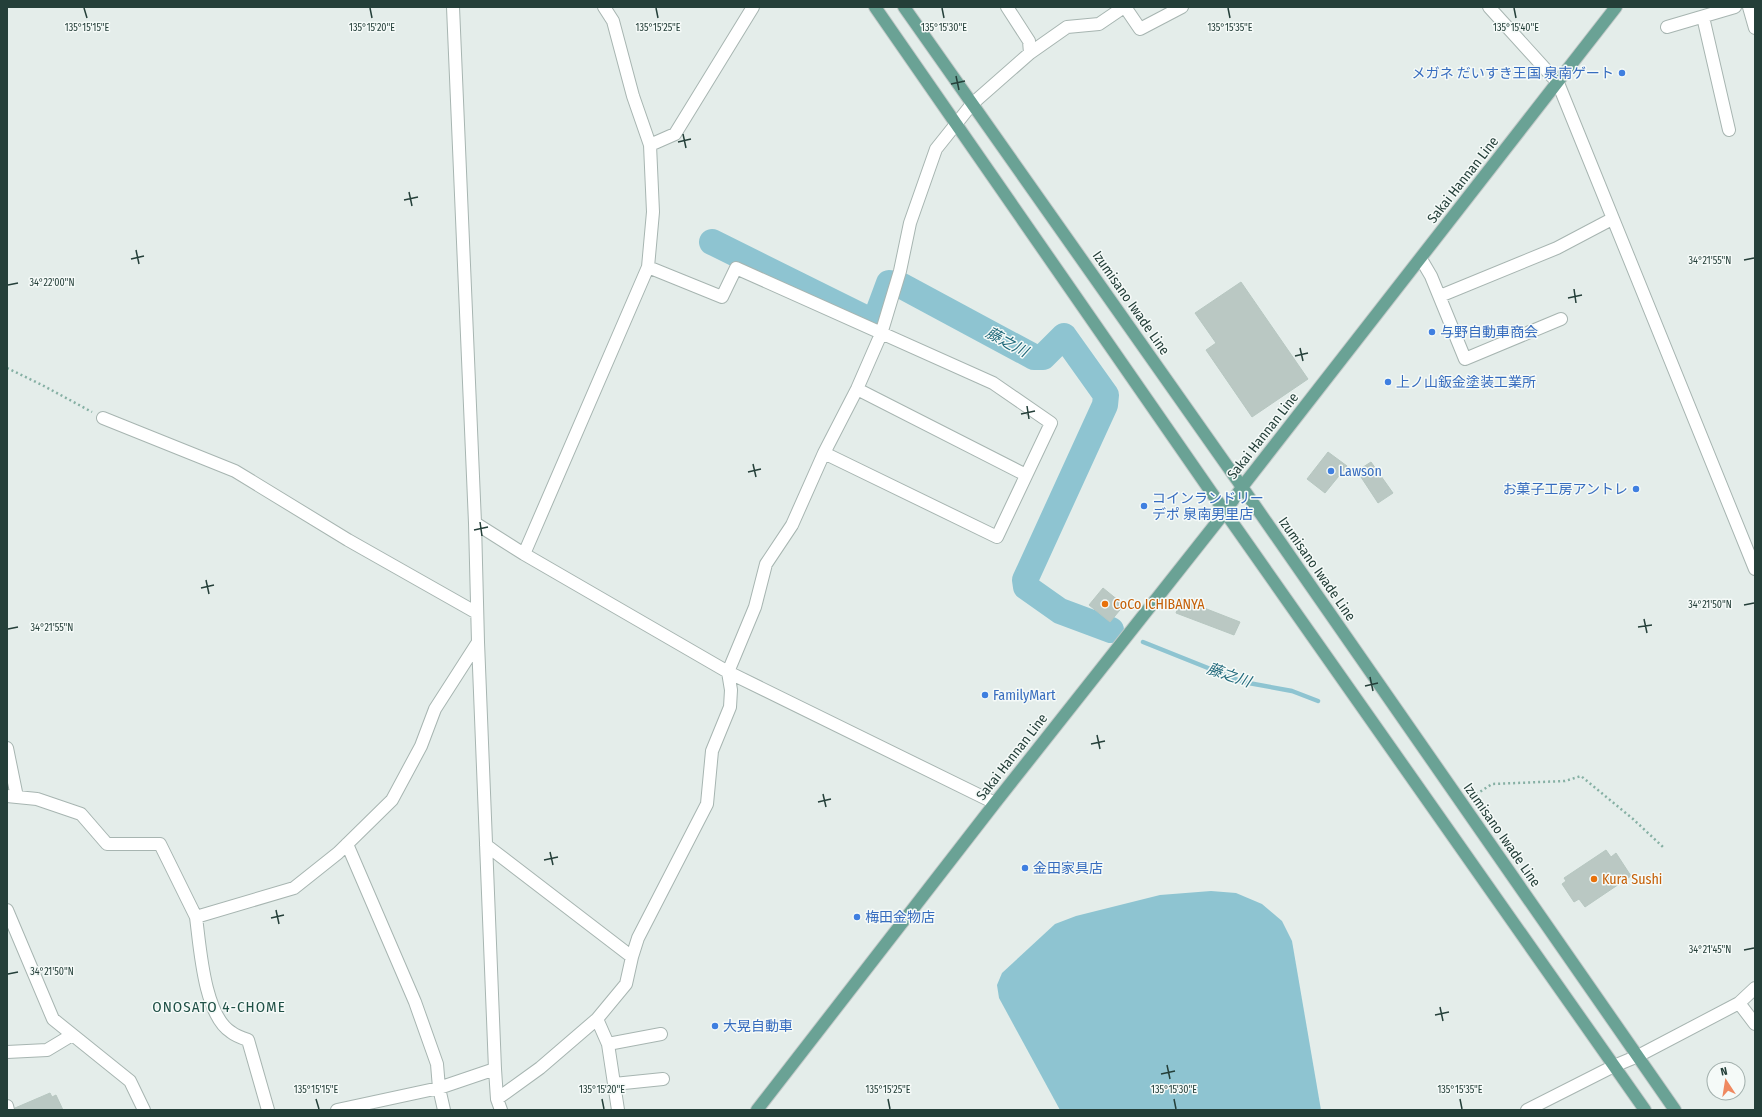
<svg xmlns="http://www.w3.org/2000/svg" width="1762" height="1117" viewBox="0 0 1762 1117" font-family="'Fira Sans Condensed','Noto Sans JP',sans-serif">
	<style>
		.water { fill: #8ec4d1 }
		.lines { fill: none; stroke-linecap: round; stroke-linejoin: round }
		.stream { stroke: #8ec4d1; stroke-width: 4.5 }
		.river { stroke: #8ec4d1; stroke-width: 26 }
		.building { fill: #bac8c3; stroke: #b7c7c1 }
		.minor-casing { stroke: #a7b5b1; stroke-width: 14 }
		.major-casing { stroke: #c2c9c8; stroke-width: 14 }
		.path { stroke: #86b0a4; stroke-width: 2.5; stroke-dasharray: 2 3; stroke-linecap: butt }
		.minor { stroke: #fff; stroke-width: 12 }
		.major { stroke: #6aa295; stroke-width: 12 }
		.ticks { fill: none; stroke: #243f39; stroke-width: 1.5 }
		.shop-dot { fill: #3f7fe0; stroke: #f5faf8; stroke-width: 1.5 }
		.food-dot { fill: #e8710a; stroke: #f5faf8; stroke-width: 1.5 }
		.labels { text-anchor: middle; dominant-baseline: central; stroke-width: 3; stroke-linejoin: round; paint-order: stroke }
		.shop-label { font-size: 14px; fill: #366cbe; stroke: #f5faf8; text-anchor: start }
		.street-label { font-size: 14px; fill: #243f39; stroke: #f5faf8 }
		.food-label { font-size: 14px; fill: #c56008; stroke: #f5faf8; text-anchor: start }
		.water-label { font-size: 15px; font-style: italic; fill: #1f687a; stroke: #f5faf8 }
		.neighbourhood-label { font-size: 15px; letter-spacing: 1px; fill: #205147; stroke: #f5faf8 }
		.ticks-label { font-size: 10px; text-anchor: middle; fill: #243f39; stroke: #f5faf8; stroke-width: 3; stroke-linejoin: round; paint-order: stroke }
	</style>
	<rect width="100%" height="100%" fill="#e4edea"/>
	<path class="water" d="M 1211,891 L 1236,893 L 1262,904 L 1282,921 L 1292,941 L 1321,1110 L 1060,1110 L 999,998 L 997,985 L 1002,973 L 1055,924 L 1076,916 L 1160,895 Z"/>
	<g class="lines">
		<path class="stream" d="M 1143,642 L 1243,682 L 1292,691 L 1318,701"/>
		<path class="river" d="M 712,242 L 869,320 L 876,318 L 889,283 L 902,286 L 1034,357 L 1043,357 L 1064,336 L 1106,395 L 1105,405 L 1025,580 L 1026,587 L 1060,611 L 1111,630"/>
	</g>
	<path class="building" d="M 1241,282 L 1308,379 L 1252,417 L 1206,350 L 1216,343 L 1195,313 Z
		M 1328,452 L 1347,466 L 1325,493 L 1307,479 Z
		M 1371,462 L 1393,493 L 1378,503 L 1357,471 Z
		M 1103,588 L 1124,605 L 1110,622 L 1089,605 Z
		M 1181,599 L 1240,622 L 1234,635 L 1176,613 Z
		M 1606,850 L 1611,857 L 1616,853 L 1631,876 L 1585,907 L 1579,899 L 1574,902 L 1562,884 L 1566,881 L 1564,878 Z
		M 50,1093 L 52,1097 L 56,1095 L 63,1110 L 15,1110 L 15,1108 Z"/>
	<g class="lines">
		<defs>
			<path id="minor" d="M 453,7 L 475,523 L 478,642 L 495,1069 L 497,1099 L 501,1110
				M 1007,7 L 1029,41 L 1030,53
				M 1125,7 L 1140,29 L 1182,7
				M 1489,7 L 1558,83 L 1755,569
				M 1749,7 L 1755,28
				M 1703,17 L 1729,130
				M 1667,27 L 1735,7
				M 650,145 L 675,134 L 753,7
				M 1421,259 L 1431,276 L 1465,359 L 1561,319
				M 648,267 L 722,297 L 736,268 L 993,383 L 1051,423 L 997,537 L 824,453
				M 1440,296 L 1557,248 L 1612,219
				M 857,389 L 1026,475
				M 103,418 L 235,471 L 348,540 L 477,613
				M 475,523 L 524,554 L 728,672 L 995,803
				M 524,554 L 648,267 L 653,212 L 650,145 L 633,96 L 613,21 L 604,7
				M 7,748 L 17,797
				M 7,796 L 37,799 L 81,814 L 107,844 L 160,844 L 196,917 L 294,888 L 338,853 L 392,800 L 421,746 L 435,709 L 478,642
				M 347,844 L 415,1002 L 437,1064 L 439,1088 L 444,1110
				M 486,845 L 632,957
				M 7,910 L 53,1019 L 130,1081 L 144,1110
				M 196,917 C 200,947 204,1015 231,1032 C 236,1036 242,1038 248,1040 L 268,1110
				M 1739,1003 L 1755,1024
				M 597,1019 L 608,1044 L 618,1110
				M 608,1044 L 661,1034
				M 7,1052 L 47,1050 L 72,1035
				M 614,1084 L 663,1079
				M 497,1099 L 540,1068 L 597,1019 L 626,984 L 632,957 L 638,938 L 707,804 L 712,751 L 730,707 L 731,690 L 728,672 L 755,607 L 766,564 L 792,525 L 824,453 L 857,389 L 881,334 L 900,271 L 910,223 L 936,149 L 972,104 L 1030,53 L 1067,27 L 1099,24 L 1124,7
				M 7,1106 L 8,1110
				M 337,1110 L 439,1088 L 495,1069
				M 1527,1110 L 1614,1066 L 1638,1056 L 1739,1003 L 1755,988"/>
			<path id="major" d="M 875,7 L 1225,512 L 1645,1110
				M 904,7 L 1242,487 L 1675,1110
				M 757,1110 L 995,803 L 1225,512 L 1242,487 L 1616,7"/>
		</defs>
		<use href="#minor" class="minor-casing"/>
		<use href="#major" class="major-casing"/>
		<path class="path" d="M 7,368 L 42,385 L 92,412
			M 1472,797 L 1492,784 L 1565,781 L 1581,776 L 1633,819 L 1663,847"/>
		<use href="#minor" class="minor"/>
		<use href="#major" class="major"/>
	</g>
	<path class="ticks" d="M 84,8 L 87,18M 370,8 L 372,18M 656,8 L 658,18M 942,8 L 944,18M 1228,8 L 1230,18M 1514,8 L 1516,18M 956,76 L 959,90M 951,84 L 965,81M 683,134 L 686,148M 678,142 L 691,139M 409,192 L 412,206M 404,200 L 418,197M 136,250 L 139,264M 131,259 L 144,256M 1744,260 L 1754,258M 8,285 L 18,283M 1574,289 L 1576,303M 1568,298 L 1582,295M 1300,348 L 1303,361M 1295,356 L 1308,353M 1027,406 L 1029,419M 1021,414 L 1035,411M 753,464 L 756,477M 748,472 L 761,469M 480,522 L 482,536M 474,530 L 488,527M 206,580 L 209,594M 201,588 L 214,585M 1744,605 L 1754,603M 1644,619 L 1647,633M 1638,627 L 1652,625M 8,629 L 18,627M 1370,677 L 1373,691M 1365,686 L 1378,683M 1097,735 L 1100,749M 1091,744 L 1105,741M 823,794 L 826,807M 818,802 L 831,799M 550,852 L 553,865M 544,860 L 558,857M 276,910 L 279,924M 271,918 L 284,915M 1744,950 L 1754,948M 8,974 L 18,972M 1440,1007 L 1443,1021M 1435,1015 L 1449,1012M 1167,1065 L 1170,1079M 1161,1074 L 1175,1071M 316,1099 L 319,1109M 602,1099 L 604,1109M 888,1099 L 890,1109M 1174,1099 L 1176,1109M 1460,1099 L 1462,1109"/>
	<g class="shop-dot">
		<circle cx="1622" cy="73" r="4"/>
		<circle cx="1432" cy="332" r="4"/>
		<circle cx="1388" cy="382" r="4"/>
		<circle cx="1331" cy="471" r="4"/>
		<circle cx="1636" cy="489" r="4"/>
		<circle cx="1144" cy="506" r="4"/>
		<circle cx="985" cy="695" r="4"/>
		<circle cx="1025" cy="868" r="4"/>
		<circle cx="857" cy="917" r="4"/>
		<circle cx="715" cy="1026" r="4"/>
	</g>
	<g class="food-dot">
		<circle cx="1105" cy="604" r="4"/>
		<circle cx="1594" cy="879" r="4"/>
	</g>
	<g class="labels">
		<g class="shop-label">
			<text x="1614" y="73" text-anchor="end">メガネ だいすき王国 泉南ゲート</text>
			<text x="1440" y="332">与野自動車商会</text>
			<text x="1396" y="382">上ノ山鈑金塗装工業所</text>
			<text x="1339" y="471">Lawson</text>
			<text x="1628" y="489" text-anchor="end">お菓子工房アントレ</text>
			<text x="1152" y="498">コインランドリー<tspan x="1152" dy="16">デポ 泉南男里店</tspan></text>
			<text x="993" y="695">FamilyMart</text>
			<text x="1033" y="868">金田家具店</text>
			<text x="865" y="917">梅田金物店</text>
			<text x="723" y="1026">大晃自動車</text>
		</g>
		<g class="street-label">
			<text transform="translate(1463 180) rotate(-52)">Sakai Hannan Line</text>
			<text transform="translate(1131 303) rotate(55)">Izumisano Iwade Line</text>
			<text transform="translate(1263 436) rotate(-52)">Sakai Hannan Line</text>
			<text transform="translate(1317 569) rotate(55)">Izumisano Iwade Line</text>
			<text transform="translate(1012 757) rotate(-52)">Sakai Hannan Line</text>
			<text transform="translate(1502 835) rotate(55)">Izumisano Iwade Line</text>
		</g>
		<g class="food-label">
			<text x="1113" y="604">CoCo ICHIBANYA</text>
			<text x="1602" y="879">Kura Sushi</text>
		</g>
		<g class="water-label">
			<text transform="translate(1007 342) rotate(28)">藤之川</text>
			<text transform="translate(1229 675) rotate(19)">藤之川</text>
		</g>
		<g class="neighbourhood-label">
			<text x="219" y="1007">ONOSATO 4-CHOME</text>
		</g>
	</g>
	<g class="ticks-label">
		<text x="87" y="31">135°15'15"E</text>
		<text x="372" y="31">135°15'20"E</text>
		<text x="658" y="31">135°15'25"E</text>
		<text x="944" y="31">135°15'30"E</text>
		<text x="1230" y="31">135°15'35"E</text>
		<text x="1516" y="31">135°15'40"E</text>
		<text x="1710" y="264">34°21'55"N</text>
		<text x="52" y="286">34°22'00"N</text>
		<text x="1710" y="608">34°21'50"N</text>
		<text x="52" y="631">34°21'55"N</text>
		<text x="1710" y="953">34°21'45"N</text>
		<text x="52" y="975">34°21'50"N</text>
		<text x="316" y="1093">135°15'15"E</text>
		<text x="602" y="1093">135°15'20"E</text>
		<text x="888" y="1093">135°15'25"E</text>
		<text x="1174" y="1093">135°15'30"E</text>
		<text x="1460" y="1093">135°15'35"E</text>
	</g>
	<rect width="1762" height="1117" fill="none" stroke="#243f39" stroke-width="16"/>
	<g transform="translate(1726 1081) rotate(348)"><circle r="19" fill="#f5faf8" stroke="#a1afac"/>
	<path d="M0-3L7 15L0 10L-7 15Z" fill="#ef8961"/>
	<text y="-6" font-size="11" font-weight="bold" text-anchor="middle" fill="#243f39">N</text>
	</g>
</svg>
